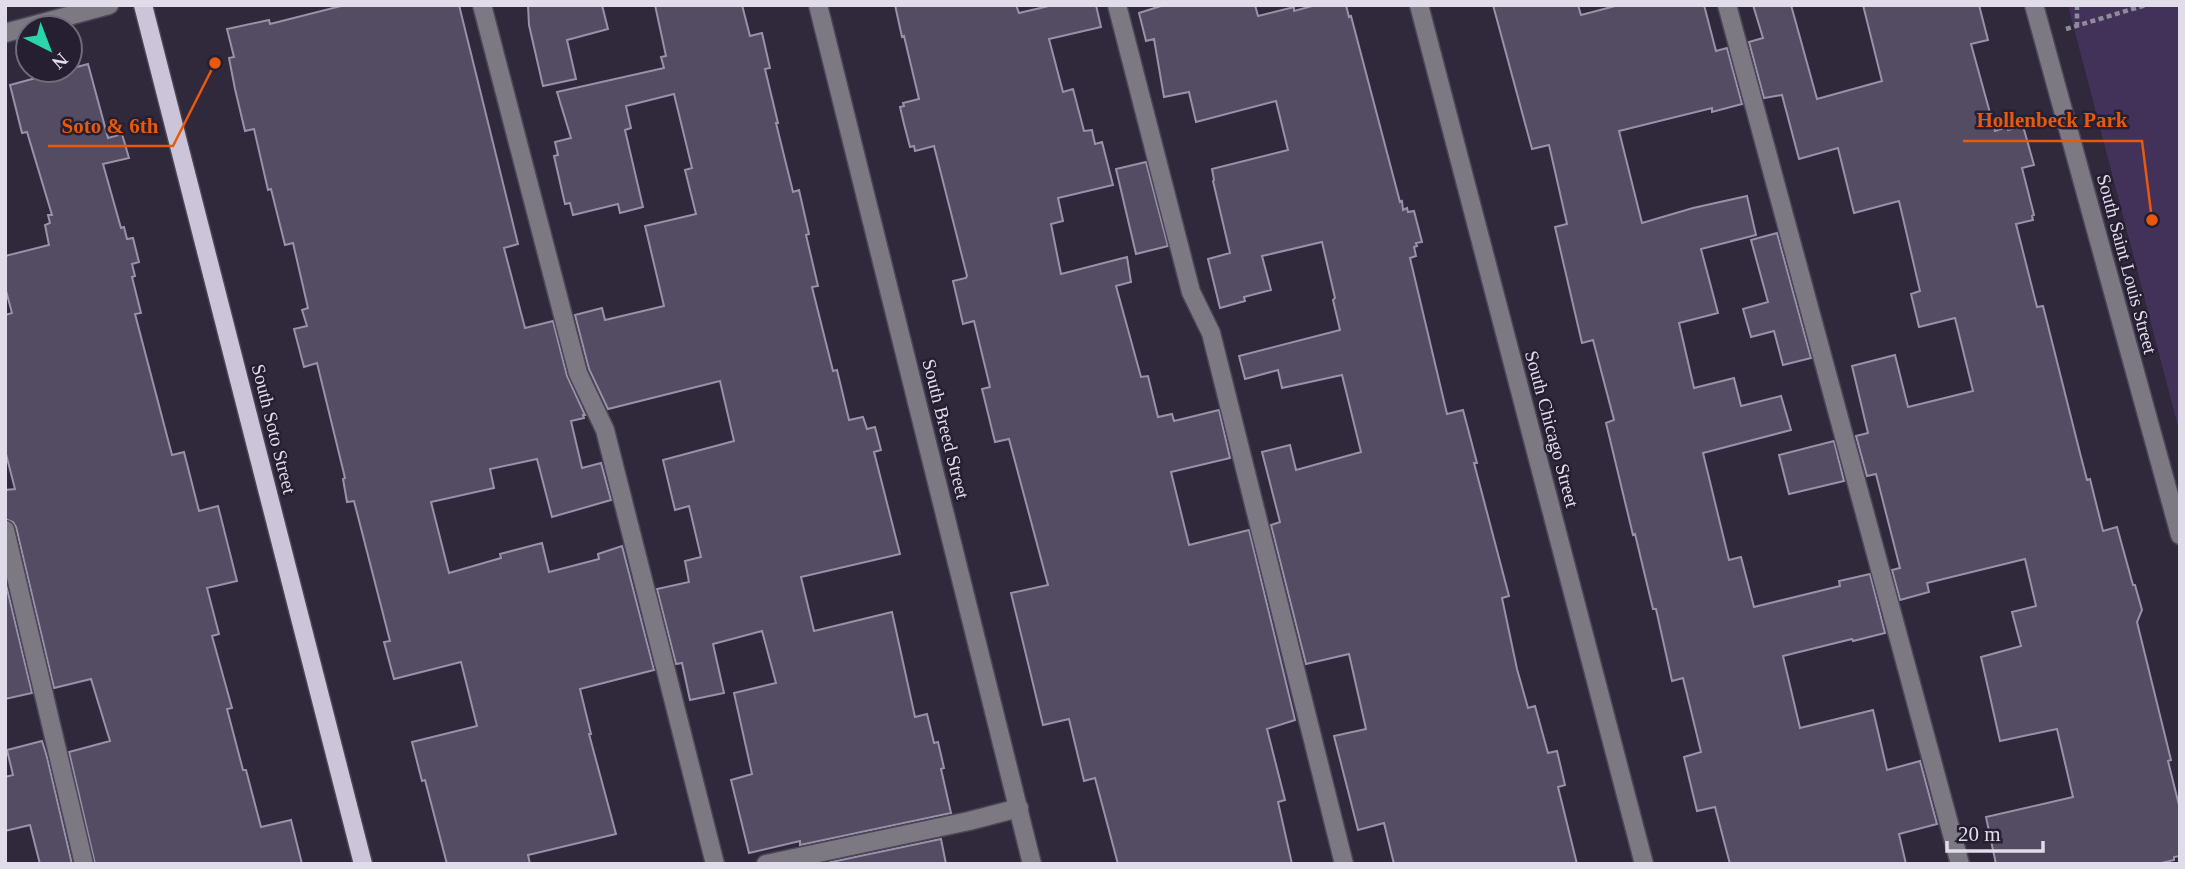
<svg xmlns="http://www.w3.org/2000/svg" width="2185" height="869" viewBox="0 0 2185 869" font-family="'Times New Roman',serif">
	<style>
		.green { fill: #42325a }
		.building { fill: #544c62; stroke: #9991a9; stroke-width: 2 }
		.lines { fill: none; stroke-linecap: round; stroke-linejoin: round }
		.minor-casing { stroke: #4c4658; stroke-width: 21 }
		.major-casing { stroke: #4c4658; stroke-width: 21 }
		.path { stroke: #908b9b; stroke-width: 4.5; stroke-dasharray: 5 3.5; stroke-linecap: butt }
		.minor { stroke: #7c7983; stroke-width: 18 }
		.major { stroke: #ccc5da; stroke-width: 18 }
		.labels { text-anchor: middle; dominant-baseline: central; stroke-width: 5; stroke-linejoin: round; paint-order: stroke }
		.street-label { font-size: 19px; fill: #e0dce9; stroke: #261f32 }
		.leader { fill: none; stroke: #e8590c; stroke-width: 2.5 }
		.callout-dot { fill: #e8590c; stroke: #261f32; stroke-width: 2.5 }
		.callout-label { font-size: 21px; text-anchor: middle; font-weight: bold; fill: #e8590c; stroke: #261f32; stroke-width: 5; stroke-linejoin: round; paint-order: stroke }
	</style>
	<rect width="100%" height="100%" fill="#30293c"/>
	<path class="green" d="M 2068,5 L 2180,5 L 2180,434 Z"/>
	<path class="building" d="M 345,5 L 459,5 L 518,244 L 504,248 L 525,328 L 553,321 L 567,376 L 585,415 L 583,415 L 584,418 L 571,421 L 582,468 L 601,463 L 611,500 L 552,517 L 537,459 L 490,469 L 494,488 L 431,502 L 449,573 L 501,558 L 500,554 L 542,543 L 549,572 L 599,559 L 598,554 L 622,546 L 654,670 L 580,689 L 591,734 L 589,734 L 616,834 L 528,855 L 530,864 L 447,864 L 425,780 L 422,781 L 412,742 L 477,726 L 461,662 L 394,679 L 384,642 L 390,641 L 354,501 L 347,502 L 343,479 L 345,478 L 317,363 L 304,367 L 294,329 L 307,326 L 302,310 L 308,308 L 293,243 L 285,245 L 271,189 L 268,190 L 254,129 L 245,131 L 235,89 L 229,58 L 234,57 L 227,29 L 269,20 L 270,24 Z
		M 528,5 L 602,5 L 608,29 L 567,40 L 576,79 L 543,86 L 529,25 Z
		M 655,5 L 742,5 L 750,36 L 762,33 L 770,68 L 765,69 L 778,123 L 776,123 L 793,192 L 799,190 L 809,234 L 806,235 L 818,286 L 812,287 L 833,371 L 837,370 L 849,420 L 863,417 L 867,429 L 875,427 L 881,450 L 874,452 L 900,554 L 801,577 L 814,631 L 892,612 L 915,717 L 927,714 L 934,743 L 938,742 L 944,768 L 941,769 L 951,813 L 800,845 L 800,841 L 749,853 L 731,780 L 752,774 L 734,693 L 776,683 L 762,631 L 713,644 L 724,693 L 690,700 L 682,663 L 676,664 L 657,589 L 689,582 L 685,561 L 701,557 L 689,506 L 675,510 L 663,460 L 734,441 L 720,381 L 608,409 L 589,369 L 575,315 L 602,308 L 605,320 L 664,306 L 645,226 L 696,214 L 685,170 L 692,168 L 674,94 L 626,106 L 631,128 L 625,130 L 643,207 L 620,213 L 618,204 L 573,215 L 570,203 L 565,204 L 554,156 L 558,155 L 555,142 L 571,138 L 557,92 L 664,68 L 661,57 L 666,56 Z
		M 895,5 L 1016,5 L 1019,13 L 1053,5 L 1096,5 L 1101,27 L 1049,39 L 1063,92 L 1073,89 L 1084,131 L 1092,130 L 1095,144 L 1102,142 L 1113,185 L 1058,198 L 1063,221 L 1051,224 L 1061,274 L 1127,257 L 1131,282 L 1116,286 L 1141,377 L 1148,376 L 1158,417 L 1172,414 L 1174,421 L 1219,410 L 1230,458 L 1171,472 L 1189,545 L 1249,530 L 1295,720 L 1267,729 L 1285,800 L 1278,802 L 1292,864 L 1118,864 L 1095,778 L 1084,781 L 1069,719 L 1043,725 L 1011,593 L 1048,585 L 1009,439 L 995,442 L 982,389 L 990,387 L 974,321 L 963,324 L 953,281 L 966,278 L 967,276 L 934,146 L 915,151 L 914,146 L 910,147 L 904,124 L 900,107 L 904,106 L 903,103 L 919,99 L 904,36 L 902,37 Z
		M 1164,5 L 1255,5 L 1258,16 L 1294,7 L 1294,11 L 1316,5 L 1346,5 L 1349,17 L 1351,16 L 1400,202 L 1402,201 L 1403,210 L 1407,208 L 1408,212 L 1414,211 L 1422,242 L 1416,243 L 1417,246 L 1414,247 L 1416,256 L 1410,258 L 1447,414 L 1463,410 L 1477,463 L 1474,463 L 1509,596 L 1502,598 L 1517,669 L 1528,708 L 1535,706 L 1548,753 L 1557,751 L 1565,785 L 1558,787 L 1577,864 L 1394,864 L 1384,823 L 1358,830 L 1334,736 L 1366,729 L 1349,654 L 1306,664 L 1271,525 L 1280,522 L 1262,452 L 1290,445 L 1296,470 L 1361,452 L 1342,375 L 1282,388 L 1278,370 L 1245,379 L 1239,356 L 1340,330 L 1333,300 L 1335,298 L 1322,242 L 1262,256 L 1271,290 L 1244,297 L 1245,301 L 1220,308 L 1208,259 L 1230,253 L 1213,181 L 1214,180 L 1212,169 L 1288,150 L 1276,101 L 1196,122 L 1189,92 L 1164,97 L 1154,39 L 1146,41 L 1139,13 Z
		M 1493,5 L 1578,5 L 1581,15 L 1619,5 L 1704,5 L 1716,51 L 1727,48 L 1742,104 L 1712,112 L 1712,108 L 1619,131 L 1642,223 L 1693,208 L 1747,196 L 1756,235 L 1701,249 L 1718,313 L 1679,323 L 1694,388 L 1734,378 L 1741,406 L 1781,396 L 1791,430 L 1703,453 L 1729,560 L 1741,557 L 1754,607 L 1840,586 L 1839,581 L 1870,574 L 1885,633 L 1853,641 L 1852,639 L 1783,656 L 1800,728 L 1873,710 L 1887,770 L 1920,761 L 1937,824 L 1899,834 L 1906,864 L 1730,864 L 1715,807 L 1697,811 L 1684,757 L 1701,752 L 1683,678 L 1672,681 L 1656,609 L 1653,609 L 1635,534 L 1633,535 L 1606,423 L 1614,420 L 1593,340 L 1582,343 L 1555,227 L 1567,224 L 1549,145 L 1532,149 Z
		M 1753,5 L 1791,5 L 1817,99 L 1882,81 L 1863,5 L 1979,5 L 1988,40 L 1971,44 L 1995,131 L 2007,127 L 2008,130 L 2023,126 L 2034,165 L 2022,168 L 2034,215 L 2032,216 L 2033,220 L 2016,224 L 2037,307 L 2043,306 L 2080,453 L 2087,480 L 2090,479 L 2103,531 L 2117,527 L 2133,585 L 2135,585 L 2142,610 L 2137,622 L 2171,760 L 2168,761 L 2180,809 L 2180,856 L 2174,857 L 2174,860 L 2157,864 L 1996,864 L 1986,817 L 2073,797 L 2057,729 L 2000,741 L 1981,657 L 2021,646 L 2012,612 L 2036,606 L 2025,559 L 1927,583 L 1929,592 L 1900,600 L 1892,570 L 1900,568 L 1876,474 L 1867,476 L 1856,436 L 1868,433 L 1852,366 L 1895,355 L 1908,407 L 1973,391 L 1955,318 L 1919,327 L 1911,294 L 1920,291 L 1899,201 L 1854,213 L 1838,148 L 1799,159 L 1782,95 L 1764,98 L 1749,42 L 1763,38 Z
		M 88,64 L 108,138 L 122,134 L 129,158 L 103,164 L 121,228 L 124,227 L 127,239 L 133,238 L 139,262 L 132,264 L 135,276 L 132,277 L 141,313 L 135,314 L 172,455 L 184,452 L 199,511 L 218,506 L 237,581 L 207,588 L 219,634 L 212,636 L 232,708 L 227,709 L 243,770 L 246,770 L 261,827 L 291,820 L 302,864 L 95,864 L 69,752 L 110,741 L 91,679 L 54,688 L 16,527 L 13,522 L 5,519 L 5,490 L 15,489 L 5,450 L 5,315 L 12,313 L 5,287 L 5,256 L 49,245 L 45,225 L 50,223 L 48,215 L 52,215 L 27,132 L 22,133 L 10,85 Z
		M 1146,162 L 1168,246 L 1136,254 L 1116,169 Z
		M 1777,233 L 1811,358 L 1783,365 L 1774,331 L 1751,337 L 1743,309 L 1768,302 L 1751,240 Z
		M 1834,441 L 1844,481 L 1789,494 L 1779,455 Z
		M 5,580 L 32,693 L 5,699 Z
		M 42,741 L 47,757 L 72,864 L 40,864 L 30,825 L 5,831 L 5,777 L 13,775 L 7,750 Z
		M 941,839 L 946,864 L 822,864 Z"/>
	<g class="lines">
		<defs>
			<path id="minor" d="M 482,5 L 578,373 L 605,430 L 715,864
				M 818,5 L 1032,864
				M 1117,5 L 1191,292 L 1211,333 L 1344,864
				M 1419,5 L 1644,864
				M 1727,5 L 1960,864
				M 2034,5 L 2180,535
				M 5,33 L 109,5
				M 5,530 L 84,864
				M 766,864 L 969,821 L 1019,808"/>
			<path id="major" d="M 143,5 L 363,864"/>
		</defs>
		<use href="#minor" class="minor-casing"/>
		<use href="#major" class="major-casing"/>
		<path class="path" d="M 2077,5 L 2077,25
			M 2066,29 L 2146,5"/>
		<use href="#minor" class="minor"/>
		<use href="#major" class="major"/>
	</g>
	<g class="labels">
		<g class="street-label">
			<text transform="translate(2127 264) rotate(75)">South Saint Louis Street</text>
			<text transform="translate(274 429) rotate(76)">South Soto Street</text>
			<text transform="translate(946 429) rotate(76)">South Breed Street</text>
			<text transform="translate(1552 429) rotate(75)">South Chicago Street</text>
		</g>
	</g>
	<path class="leader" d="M2152 220L2142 141H1963M215 63L173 146H48"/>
	<g class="callout-dot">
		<circle cx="2152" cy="220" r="7"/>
		<circle cx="215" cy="63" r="7"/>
	</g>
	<g class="callout-label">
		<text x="2052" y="127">Hollenbeck Park</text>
		<text x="110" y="133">Soto &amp; 6th</text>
	</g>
	<rect width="2185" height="869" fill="none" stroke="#e0dce9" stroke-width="14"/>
	<g transform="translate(49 49) rotate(138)"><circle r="33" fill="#261f32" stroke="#706b7b" stroke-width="2"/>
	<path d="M0-5L12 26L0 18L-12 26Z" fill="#2bd5ac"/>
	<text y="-10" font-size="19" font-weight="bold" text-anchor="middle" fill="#e0dce9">N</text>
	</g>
	<path d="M1947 841v10h96v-10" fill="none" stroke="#e0dce9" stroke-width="3.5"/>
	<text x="1958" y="841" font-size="21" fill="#e0dce9" stroke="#261f32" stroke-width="5" paint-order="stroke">20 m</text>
</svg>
